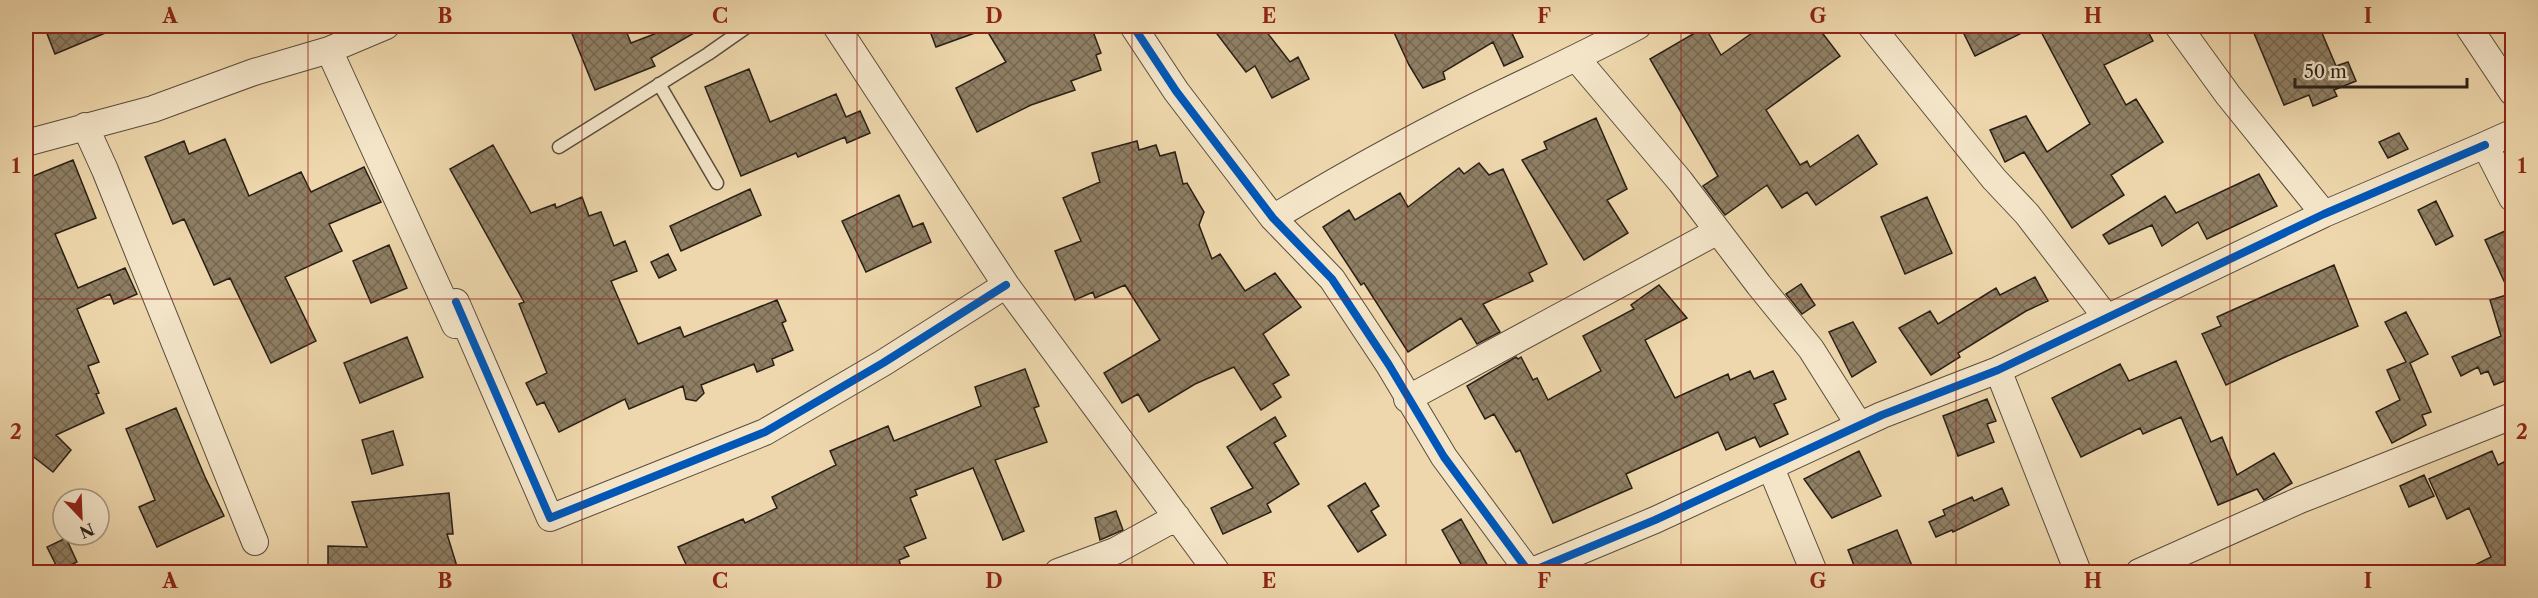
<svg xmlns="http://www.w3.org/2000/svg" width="2538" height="598" viewBox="0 0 2538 598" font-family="'Libre Caslon Text',serif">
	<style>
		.building { fill: url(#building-cross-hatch); stroke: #291f17; stroke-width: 1.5 }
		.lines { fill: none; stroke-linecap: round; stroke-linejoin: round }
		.service-casing { stroke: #5a4d3c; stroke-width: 15 }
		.minor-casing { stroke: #5a4d3c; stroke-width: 28 }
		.service { stroke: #f4e5c9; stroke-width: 12 }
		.minor { stroke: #f4e5c9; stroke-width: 26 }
		.cycleway-casing { stroke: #f4e5c9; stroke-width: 11 }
		.cycleway { stroke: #0057b8; stroke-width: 8 }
		.grid { fill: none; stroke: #8f2418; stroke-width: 1.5; stroke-opacity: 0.55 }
		.neatline { fill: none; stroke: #8f2418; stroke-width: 2 }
		.grid-label { font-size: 20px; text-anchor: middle; font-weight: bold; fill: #8f2418 }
	</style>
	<defs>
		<pattern id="building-cross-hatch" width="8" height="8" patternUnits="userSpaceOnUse" patternTransform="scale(1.5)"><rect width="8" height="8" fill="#8f7f64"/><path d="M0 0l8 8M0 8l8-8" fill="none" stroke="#756751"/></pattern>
	</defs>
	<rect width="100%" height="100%" fill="#eed7ac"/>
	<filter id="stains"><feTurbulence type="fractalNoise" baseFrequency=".00333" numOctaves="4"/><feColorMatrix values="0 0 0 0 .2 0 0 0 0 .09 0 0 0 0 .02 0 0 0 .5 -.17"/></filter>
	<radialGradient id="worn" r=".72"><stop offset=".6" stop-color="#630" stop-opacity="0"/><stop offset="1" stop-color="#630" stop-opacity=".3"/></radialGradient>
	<path class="building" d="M 44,26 L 122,26 L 55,54 Z
		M 569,26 L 624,26 L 631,43 L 675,26 L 706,26 L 651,58 L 655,66 L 595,90 Z
		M 928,26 L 1091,26 L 1101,53 L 1096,55 L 1101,70 L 1071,81 L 1075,90 L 1031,105 L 977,132 L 956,88 L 1006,62 L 986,29 L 936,47 Z
		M 1211,26 L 1262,26 L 1290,62 L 1298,57 L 1309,79 L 1272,98 L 1255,66 L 1246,72 Z
		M 1391,26 L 1520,26 L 1511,31 L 1523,57 L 1504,66 L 1493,42 L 1443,72 L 1445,79 L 1423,88 L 1409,65 Z
		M 1762,26 L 1817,26 L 1840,56 L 1766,110 L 1800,165 L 1807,161 L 1810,167 L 1858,135 L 1877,164 L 1816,205 L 1807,192 L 1782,208 L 1767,185 L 1725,215 L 1703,186 L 1718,176 L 1650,59 L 1705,27 L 1721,55 Z
		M 1960,26 L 2036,26 L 1975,56 Z
		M 2038,26 L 2145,26 L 2153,41 L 2104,65 L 2126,105 L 2136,99 L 2163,142 L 2111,175 L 2124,195 L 2072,228 L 2024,152 L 2005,162 L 1990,130 L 2026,116 L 2047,152 L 2090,124 Z
		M 2251,26 L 2319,26 L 2336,66 L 2348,62 L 2356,81 L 2334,90 L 2337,96 L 2313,106 L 2309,95 L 2284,105 Z
		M 749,69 L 770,122 L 836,94 L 846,117 L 860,111 L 870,133 L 847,143 L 845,137 L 798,157 L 796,153 L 741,176 L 705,87 Z
		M 1596,118 L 1627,189 L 1607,200 L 1628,233 L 1584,260 L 1522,160 L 1547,149 L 1544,142 Z
		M 2399,133 L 2408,149 L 2388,158 L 2379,142 Z
		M 225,139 L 249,196 L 301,172 L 311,192 L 364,167 L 381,202 L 329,224 L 342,251 L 285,277 L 316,341 L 271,363 L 230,278 L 214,285 L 184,219 L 173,224 L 145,157 L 184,141 L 189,154 Z
		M 1137,141 L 1139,150 L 1156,145 L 1160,156 L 1175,152 L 1183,184 L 1187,183 L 1204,212 L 1199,225 L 1212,259 L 1220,254 L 1245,291 L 1275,273 L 1301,307 L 1263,334 L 1289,375 L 1273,384 L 1281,397 L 1261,410 L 1234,367 L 1195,384 L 1149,412 L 1138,394 L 1122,403 L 1104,373 L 1160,340 L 1125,285 L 1095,298 L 1093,292 L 1075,300 L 1055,251 L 1081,241 L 1063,198 L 1100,182 L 1092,153 Z
		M 493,145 L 531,213 L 555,204 L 556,208 L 582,197 L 589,216 L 601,212 L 614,246 L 625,241 L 637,271 L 611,281 L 638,344 L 680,327 L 684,337 L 777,300 L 786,321 L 782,323 L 793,350 L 772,359 L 774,365 L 757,372 L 754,364 L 701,385 L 704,393 L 696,401 L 686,399 L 683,386 L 629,409 L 625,399 L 559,432 L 544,402 L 537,405 L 526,383 L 547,373 L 519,304 L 524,302 L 450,169 Z
		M 73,160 L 96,218 L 55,234 L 78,288 L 125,268 L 137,294 L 114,304 L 110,294 L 77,309 L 99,362 L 88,366 L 99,393 L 96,394 L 104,413 L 56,435 L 71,450 L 53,472 L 26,451 L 26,179 Z
		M 1479,163 L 1489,175 L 1503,169 L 1547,264 L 1529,273 L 1533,281 L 1483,304 L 1500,332 L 1477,344 L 1461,318 L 1408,352 L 1364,283 L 1361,285 L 1323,227 L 1349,210 L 1355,220 L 1400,193 L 1408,207 L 1459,168 L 1464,174 Z
		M 2259,174 L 2277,206 L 2207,239 L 2198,222 L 2162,246 L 2152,225 L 2109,244 L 2103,235 L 2165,196 L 2176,213 Z
		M 750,189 L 761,215 L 681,251 L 670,226 Z
		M 899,195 L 913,227 L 923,223 L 931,242 L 866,272 L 842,221 Z
		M 1927,197 L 1952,253 L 1905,274 L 1881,217 Z
		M 2436,201 L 2453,236 L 2436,245 L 2418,210 Z
		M 2512,228 L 2512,378 L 2494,385 L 2488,371 L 2481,374 L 2478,367 L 2461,376 L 2452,357 L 2501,336 L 2490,300 L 2510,294 L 2485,240 Z
		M 389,245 L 407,288 L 371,303 L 353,261 Z
		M 668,254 L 676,270 L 659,278 L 651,262 Z
		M 2334,265 L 2358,326 L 2283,358 L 2226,385 L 2202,334 L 2221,326 L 2217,317 Z
		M 2035,277 L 2048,301 L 2026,311 L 1958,353 L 1960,357 L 1931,375 L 1899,328 L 1930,311 L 1938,324 L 1996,288 L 2000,295 Z
		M 1801,284 L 1815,305 L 1802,314 L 1786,294 Z
		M 1659,285 L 1687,318 L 1645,340 L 1675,398 L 1728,374 L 1730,380 L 1750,371 L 1754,379 L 1773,371 L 1786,399 L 1774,404 L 1788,434 L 1760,447 L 1755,437 L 1726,450 L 1718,432 L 1626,474 L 1632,488 L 1553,523 L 1520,450 L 1516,452 L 1494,414 L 1485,419 L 1467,386 L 1516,357 L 1518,359 L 1521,357 L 1533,380 L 1537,378 L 1548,400 L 1601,371 L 1583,336 L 1634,309 L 1631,305 Z
		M 2406,312 L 2428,354 L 2410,363 L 2431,412 L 2422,415 L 2426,425 L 2392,443 L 2376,412 L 2400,400 L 2387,370 L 2406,362 L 2385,322 Z
		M 1853,322 L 1876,362 L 1852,377 L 1829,332 Z
		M 407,337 L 423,377 L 360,403 L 344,363 Z
		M 2176,361 L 2211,442 L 2222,437 L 2237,475 L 2274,453 L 2292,483 L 2264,500 L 2257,489 L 2218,505 L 2181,417 L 2143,434 L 2140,428 L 2081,457 L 2052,398 L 2120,364 L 2129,381 Z
		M 1025,369 L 1039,406 L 1034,408 L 1047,442 L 995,460 L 1024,531 L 1003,540 L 973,468 L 915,490 L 917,495 L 910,498 L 926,538 L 904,547 L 909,556 L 899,560 L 903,573 L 779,573 L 775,565 L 758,573 L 690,573 L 678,547 L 743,519 L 745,523 L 777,508 L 772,497 L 836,465 L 830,451 L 888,426 L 894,441 L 981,406 L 975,387 Z
		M 1987,399 L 1996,421 L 1987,424 L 1994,442 L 1958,456 L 1943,416 Z
		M 176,408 L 205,477 L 224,516 L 157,547 L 139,507 L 155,500 L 126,429 Z
		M 1275,417 L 1286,436 L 1274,443 L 1299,484 L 1267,504 L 1271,512 L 1223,534 L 1211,508 L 1253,488 L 1227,447 Z
		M 393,431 L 403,465 L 372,474 L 362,440 Z
		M 1859,451 L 1881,496 L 1832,518 L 1804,479 Z
		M 2492,451 L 2498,465 L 2512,458 L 2512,573 L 2459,573 L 2491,557 L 2469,508 L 2447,519 L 2429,479 Z
		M 2424,475 L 2434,496 L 2409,507 L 2400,486 Z
		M 1365,483 L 1379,506 L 1371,511 L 1386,535 L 1358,552 L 1328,506 Z
		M 2002,488 L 2009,505 L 1953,532 L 1952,530 L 1936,537 L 1929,522 L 1945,515 L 1943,510 L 1972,497 L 1974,501 Z
		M 449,493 L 453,534 L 447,534 L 459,573 L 328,573 L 328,546 L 367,547 L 352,502 Z
		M 1116,511 L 1123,530 L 1100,540 L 1095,518 Z
		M 1461,519 L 1492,573 L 1466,573 L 1442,530 Z
		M 1897,530 L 1915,573 L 1857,573 L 1848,550 Z
		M 66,538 L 77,562 L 59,571 L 47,547 Z"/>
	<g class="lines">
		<defs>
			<path id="service" d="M 659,84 L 717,183
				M 559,147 L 708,54 L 748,26"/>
			<path id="minor" d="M 836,26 L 1006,285 L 1217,572
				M 1133,26 L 1176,91 L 1273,218 L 1332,279 L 1389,365 L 1444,457 L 1529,572
				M 1871,26 L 1994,179 L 2027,214 L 2106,317
				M 2178,26 L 2228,95 L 2324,214
				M 2468,26 L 2512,92
				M 329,50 L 455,325
				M 1577,59 L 1680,181 L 1759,285 L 1811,349 L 1859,425
				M 85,126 L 105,170 L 255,542
				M 2512,133 L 2485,145 L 2512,198
				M 26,143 L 153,109 L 254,72 L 329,50 L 386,26
				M 1273,218 C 1349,172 1427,129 1507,91 C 1551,70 1595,49 1638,26
				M 456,302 L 550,518 L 765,432 L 883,363 L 1006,285
				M 1998,370 L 2078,572
				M 1407,399 L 1718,231
				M 1771,468 L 1814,572
				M 1058,572 L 1115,551 L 1177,517
				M 1530,572 L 1655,520 L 1882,415 L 1998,370 L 2324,214 L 2485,145
				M 2139,572 L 2300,500 L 2512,416"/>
		</defs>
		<use href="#service" class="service-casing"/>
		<use href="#minor" class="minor-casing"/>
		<use href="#service" class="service"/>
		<use href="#minor" class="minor"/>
		<defs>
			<path id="cycleway" d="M 1133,26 L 1176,91 L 1273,218 L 1332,279 L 1389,365 L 1444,457 L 1529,572
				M 456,302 L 550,518 L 765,432 L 883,363 L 1006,285
				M 1530,572 L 1655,520 L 1882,415 L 1998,370 L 2324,214 L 2485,145"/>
		</defs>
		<use href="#cycleway" class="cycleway-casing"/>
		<use href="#cycleway" class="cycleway"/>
	</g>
	<path class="grid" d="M 308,26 L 308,572M 582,26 L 582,572M 857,26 L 857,572M 1132,26 L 1132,572M 1406,26 L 1406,572M 1681,26 L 1681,572M 1956,26 L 1956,572M 2230,26 L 2230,572M 26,299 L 2512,299"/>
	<rect width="2538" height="598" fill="none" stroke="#eed7ac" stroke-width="66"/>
	<g transform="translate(81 517) rotate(157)"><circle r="28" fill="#f4e5c9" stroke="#a39682" stroke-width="1.5"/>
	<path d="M0-4.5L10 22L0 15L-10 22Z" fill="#8f2418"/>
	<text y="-9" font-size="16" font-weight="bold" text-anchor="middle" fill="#291f17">N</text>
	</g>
	<path d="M2295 78v9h172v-9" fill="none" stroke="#291f17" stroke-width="3"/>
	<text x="2304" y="78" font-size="18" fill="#291f17" stroke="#f4e5c9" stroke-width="4.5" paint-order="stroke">50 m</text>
	<rect x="33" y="33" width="2472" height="532" class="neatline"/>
	<g class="grid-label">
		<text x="170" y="23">A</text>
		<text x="445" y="23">B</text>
		<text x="720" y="23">C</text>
		<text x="994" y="23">D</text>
		<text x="1269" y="23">E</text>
		<text x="1544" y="23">F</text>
		<text x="1818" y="23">G</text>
		<text x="2093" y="23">H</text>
		<text x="2368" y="23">I</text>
		<text x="16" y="173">1</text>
		<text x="2522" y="173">1</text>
		<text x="16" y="439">2</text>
		<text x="2522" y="439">2</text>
		<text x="170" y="588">A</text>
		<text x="445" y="588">B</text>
		<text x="720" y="588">C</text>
		<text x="994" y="588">D</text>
		<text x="1269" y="588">E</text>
		<text x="1544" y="588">F</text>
		<text x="1818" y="588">G</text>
		<text x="2093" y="588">H</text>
		<text x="2368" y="588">I</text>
	</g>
	<rect width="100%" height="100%" filter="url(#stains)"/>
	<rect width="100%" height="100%" fill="url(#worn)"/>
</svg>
